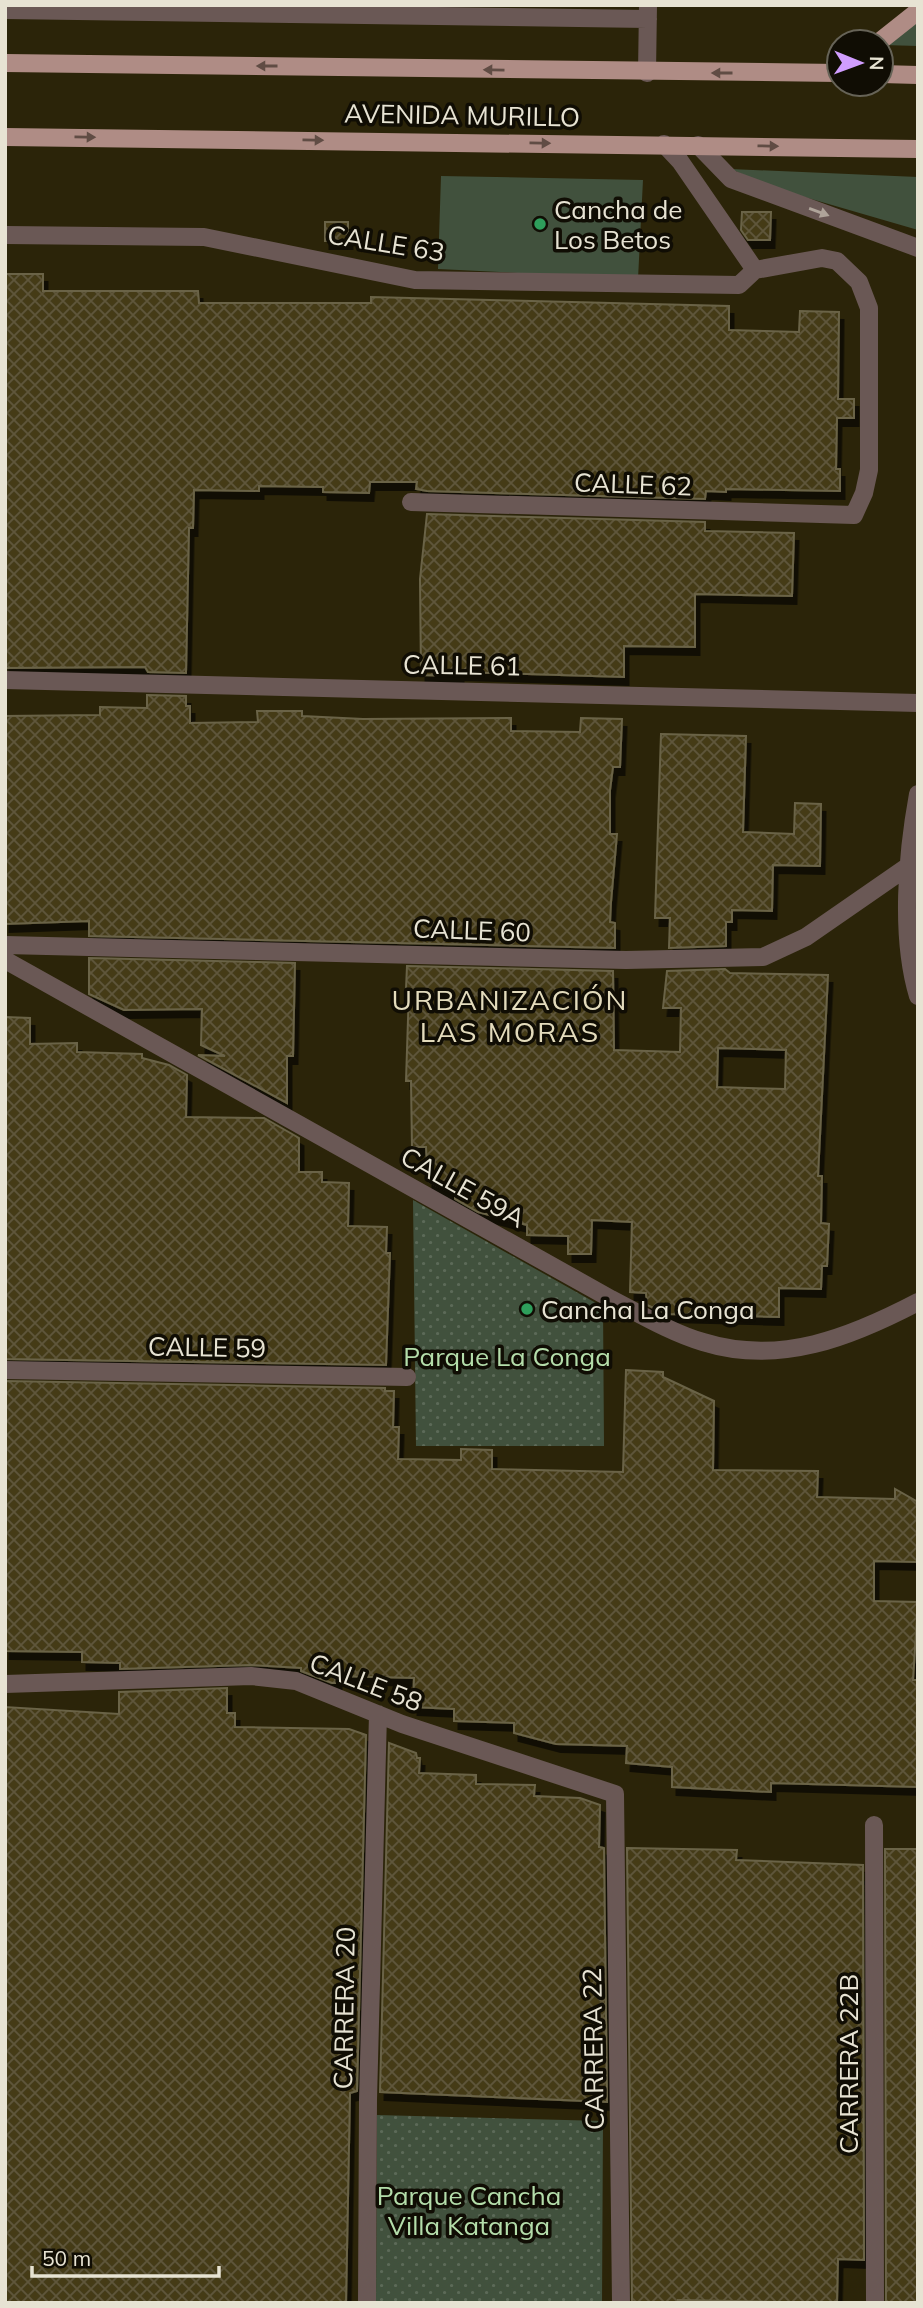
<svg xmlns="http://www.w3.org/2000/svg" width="923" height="2308" viewBox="0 0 923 2308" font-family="Mulish,sans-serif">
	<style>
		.green { fill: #41513d }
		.park { fill: url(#park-dots) }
		.building { fill: url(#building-cross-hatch); stroke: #6a6347; stroke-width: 2; fill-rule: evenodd; filter: url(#shadow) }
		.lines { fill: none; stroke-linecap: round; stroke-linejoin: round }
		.minor { stroke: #6a5855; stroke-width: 18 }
		.primary { stroke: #af8c85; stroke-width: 18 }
		.oneway { fill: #604c44 }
		.oneway2 { fill: #afa49a }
		.leisure-dot { fill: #2e9e5b; stroke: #100d04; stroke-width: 2.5 }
		.labels { text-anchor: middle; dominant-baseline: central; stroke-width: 7; stroke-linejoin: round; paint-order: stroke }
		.street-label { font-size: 26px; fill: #e7e3d3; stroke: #100d04 }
		.poi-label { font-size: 26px; fill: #e7e3d3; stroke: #100d04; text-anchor: start }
		.park-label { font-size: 26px; fill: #b4ddaa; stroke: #100d04 }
		.neighbourhood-label { font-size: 28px; letter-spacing: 2px; fill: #e3dbbc; stroke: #100d04 }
	</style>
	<defs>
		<pattern id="park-dots" width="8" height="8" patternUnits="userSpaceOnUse" patternTransform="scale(1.75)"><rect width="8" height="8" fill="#41513d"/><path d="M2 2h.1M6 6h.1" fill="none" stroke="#5c6a58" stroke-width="1.8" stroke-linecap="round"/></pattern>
		<pattern id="building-cross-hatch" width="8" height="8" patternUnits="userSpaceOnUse" patternTransform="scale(1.75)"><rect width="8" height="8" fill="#443b19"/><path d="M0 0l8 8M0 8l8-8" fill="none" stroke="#5f573a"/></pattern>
		<filter id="shadow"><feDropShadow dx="4.5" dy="8" stdDeviation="0" flood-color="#0009"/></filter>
	</defs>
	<rect width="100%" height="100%" fill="#2b2409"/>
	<path class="green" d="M 918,17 L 918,46 L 883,45 Z
		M 731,169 L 918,177 L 918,230 L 770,187 Z
		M 441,176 L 643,180 L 638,279 L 438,269 Z"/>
	<path class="park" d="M 413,1200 L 603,1307 L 604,1446 L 416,1446 Z
		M 377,2115 L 603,2121 L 602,2303 L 376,2303 Z"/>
	<path class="building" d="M 742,212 L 771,212 L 770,240 L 748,240 L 741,230 Z
		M 325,222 L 348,222 L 348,241 L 325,241 Z
		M 5,274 L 43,274 L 43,291 L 198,291 L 199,303 L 371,303 L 371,297 L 729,306 L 729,330 L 799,332 L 800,311 L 839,312 L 838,399 L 854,399 L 854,418 L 837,418 L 836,469 L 840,469 L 840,491 L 726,489 L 726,492 L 706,491 L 705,499 L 427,491 L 416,489 L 417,482 L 370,482 L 369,493 L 323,492 L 323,487 L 259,486 L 259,491 L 194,490 L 193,528 L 189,528 L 186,673 L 148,672 L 145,667 L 5,668 Z
		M 427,514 L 705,522 L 705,531 L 794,533 L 792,596 L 695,594 L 695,647 L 624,646 L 624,677 L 459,672 L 459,676 L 421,675 L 420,579 Z
		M 147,695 L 186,696 L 186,706 L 190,706 L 190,723 L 258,722 L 257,711 L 302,711 L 302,716 L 363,719 L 511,718 L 511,731 L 580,732 L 581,718 L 622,719 L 620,767 L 613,767 L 610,790 L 610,834 L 617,834 L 611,902 L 610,922 L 615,923 L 615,948 L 89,936 L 89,921 L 5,924 L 5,716 L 100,715 L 100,707 L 147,708 Z
		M 661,734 L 746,736 L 743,832 L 794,834 L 795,803 L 821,804 L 820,866 L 773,865 L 772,911 L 732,910 L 732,922 L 726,922 L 726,946 L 669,948 L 670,918 L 655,918 Z
		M 89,958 L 295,963 L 293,1056 L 287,1056 L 287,1103 L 198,1055 L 225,1056 L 201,1045 L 202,1009 L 124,1010 L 89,994 Z
		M 407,966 L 613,971 L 614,1050 L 680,1052 L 681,1008 L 663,1008 L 667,971 L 725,969 L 730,973 L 828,975 L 818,1176 L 822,1176 L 821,1223 L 829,1224 L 827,1266 L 822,1266 L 821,1289 L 779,1288 L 779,1317 L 667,1314 L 647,1305 L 646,1293 L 630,1292 L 632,1222 L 592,1220 L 591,1254 L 568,1254 L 568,1236 L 527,1235 L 527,1225 L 478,1212 L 455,1199 L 455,1195 L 428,1181 L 426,1147 L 412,1147 L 411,1081 L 406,1081 L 409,989 L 406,989 ZM 718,1048 L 786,1050 L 785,1089 L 717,1087 Z
		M 5,1017 L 30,1018 L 30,1044 L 77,1043 L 77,1052 L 142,1054 L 142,1058 L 169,1065 L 187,1075 L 186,1117 L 264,1118 L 299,1138 L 299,1172 L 322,1172 L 322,1182 L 349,1183 L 348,1226 L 387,1227 L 386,1253 L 390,1253 L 386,1365 L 5,1359 Z
		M 626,1370 L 663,1372 L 663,1377 L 714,1401 L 713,1470 L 818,1471 L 817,1497 L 895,1499 L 895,1489 L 918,1502 L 918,1562 L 874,1561 L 874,1601 L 918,1602 L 913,1680 L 918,1680 L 918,1787 L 771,1783 L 771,1792 L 672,1787 L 672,1767 L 626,1763 L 627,1746 L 556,1744 L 514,1733 L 514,1723 L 454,1721 L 454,1709 L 413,1707 L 414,1678 L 337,1676 L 337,1683 L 332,1683 L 301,1671 L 301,1668 L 251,1665 L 120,1669 L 120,1663 L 82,1662 L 82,1652 L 5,1651 L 5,1381 L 385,1388 L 385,1391 L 394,1391 L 393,1427 L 399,1427 L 398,1459 L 461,1460 L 461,1449 L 492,1450 L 492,1469 L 623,1472 Z
		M 227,1688 L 227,1713 L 235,1713 L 235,1727 L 349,1729 L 366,1735 L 357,2091 L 350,2093 L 346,2303 L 5,2303 L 5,1707 L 119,1714 L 119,1692 Z
		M 389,1743 L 416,1753 L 417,1758 L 420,1758 L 419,1773 L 476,1775 L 476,1784 L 535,1785 L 534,1796 L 580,1798 L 600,1805 L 599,1847 L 604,1848 L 607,2102 L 380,2092 Z
		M 627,1848 L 737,1850 L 736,1860 L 863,1865 L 864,2260 L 838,2259 L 837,2303 L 678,2300 L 678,2303 L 632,2303 Z
		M 885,1849 L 918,1849 L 918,2303 L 886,2303 Z"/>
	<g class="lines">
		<path class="minor" d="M 5,10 L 648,19
			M 647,73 L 648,5
			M 698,145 L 731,179 L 918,248
			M 5,235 L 204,237 L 415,280 L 739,285 L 755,270
			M 411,502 L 854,515 L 864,493 L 869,470 L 869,308 L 859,282 L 837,261 L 822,258 L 755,270 L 680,161 L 664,144
			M 5,680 L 918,703
			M 918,794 C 907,854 900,937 918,996
			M 5,945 L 626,960 L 763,957 L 806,937 L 910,865
			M 5,960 L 611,1299 C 640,1314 672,1333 703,1342 C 780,1366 851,1337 918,1302
			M 5,1370 L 407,1377
			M 5,1684 L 251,1676 L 296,1681 L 402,1724 L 615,1794 L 621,2303
			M 874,1825 L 875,2303
			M 367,2303 L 368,2100 L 378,1714"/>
		<path class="primary" d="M 879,42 L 918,11
			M 5,63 L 839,73
			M 881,74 L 918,75
			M 5,137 L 918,149"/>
	</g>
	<defs><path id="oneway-solid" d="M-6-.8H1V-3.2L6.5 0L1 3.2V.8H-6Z" transform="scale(1.75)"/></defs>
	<g class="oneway">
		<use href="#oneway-solid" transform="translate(267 66) rotate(-180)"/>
		<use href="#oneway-solid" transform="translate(494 70) rotate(-179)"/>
		<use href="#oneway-solid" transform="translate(722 73) rotate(-180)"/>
		<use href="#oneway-solid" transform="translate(85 137) rotate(1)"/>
		<use href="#oneway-solid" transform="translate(313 140) rotate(1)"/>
		<use href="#oneway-solid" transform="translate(540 143) rotate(1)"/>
		<use href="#oneway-solid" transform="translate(768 146) rotate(1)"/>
	</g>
	<use class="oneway2" href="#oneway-solid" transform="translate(819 212) rotate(20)"/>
	<g class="leisure-dot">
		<circle cx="540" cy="224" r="7"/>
		<circle cx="527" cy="1309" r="7"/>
	</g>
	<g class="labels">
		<g class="street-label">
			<text transform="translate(462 115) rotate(1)">AVENIDA MURILLO</text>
			<text transform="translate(386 243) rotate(9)">CALLE 63</text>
			<text transform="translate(633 484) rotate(2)">CALLE 62</text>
			<text transform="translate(462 665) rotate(1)">CALLE 61</text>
			<text transform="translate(472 930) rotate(2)">CALLE 60</text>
			<text transform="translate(463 1187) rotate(29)">CALLE 59A</text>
			<text transform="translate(207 1347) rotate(1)">CALLE 59</text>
			<text transform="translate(366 1682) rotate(21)">CALLE 58</text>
			<text transform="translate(344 2008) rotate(-89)">CARRERA 20</text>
			<text transform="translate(593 2049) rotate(-91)">CARRERA 22</text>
			<text transform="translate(848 2064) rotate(-90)">CARRERA 22B</text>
		</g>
		<g class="poi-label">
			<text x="554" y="209">Cancha de<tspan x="554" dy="30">Los Betos</tspan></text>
			<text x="541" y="1309">Cancha La Conga</text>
		</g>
		<g class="park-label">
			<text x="507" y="1356">Parque La Conga</text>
			<text x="469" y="2195">Parque Cancha<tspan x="469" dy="30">Villa Katanga</tspan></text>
		</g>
		<g class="neighbourhood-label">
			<text x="510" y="999">URBANIZACIÓN<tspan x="510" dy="32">LAS MORAS</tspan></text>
		</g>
	</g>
	<rect width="923" height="2308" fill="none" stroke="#e7e3d3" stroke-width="14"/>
	<g transform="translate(860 63) rotate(91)"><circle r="33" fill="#100d04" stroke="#666357" stroke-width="2"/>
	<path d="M0-5L12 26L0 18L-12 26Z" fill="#d09dfe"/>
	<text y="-10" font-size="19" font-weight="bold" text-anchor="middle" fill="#e7e3d3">N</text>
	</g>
	<path d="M32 2266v10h187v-10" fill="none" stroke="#e7e3d3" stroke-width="3.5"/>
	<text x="42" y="2266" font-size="21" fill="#e7e3d3" stroke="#100d04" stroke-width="5" paint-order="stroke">50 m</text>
</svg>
